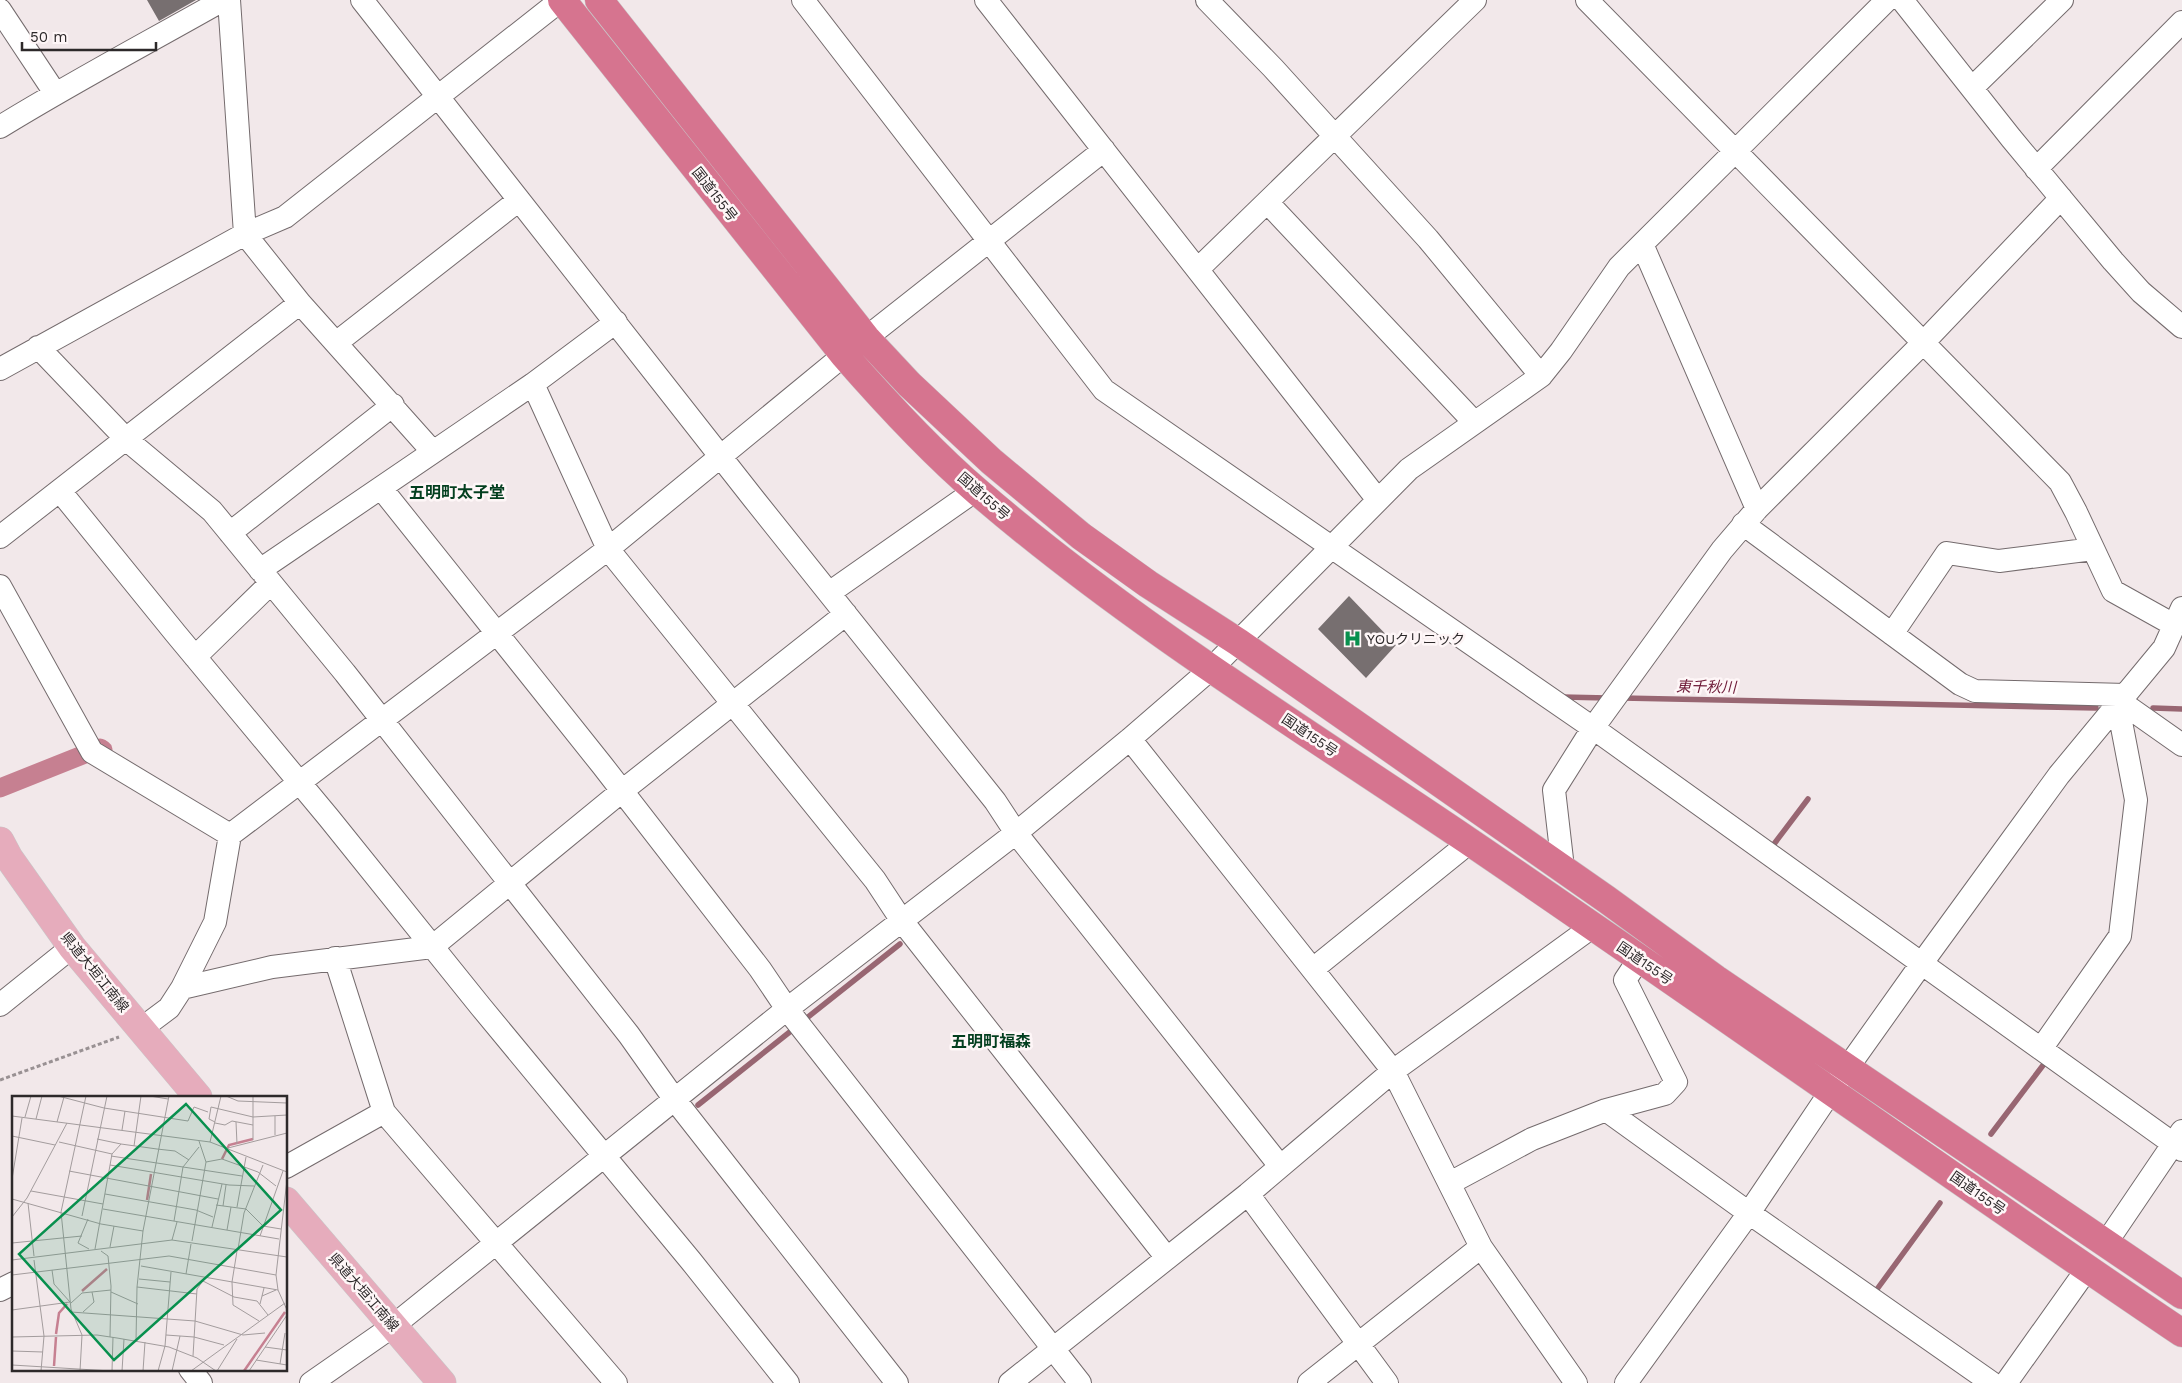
<svg xmlns="http://www.w3.org/2000/svg" width="2182" height="1383" viewBox="0 0 2182 1383" font-family="'Work Sans','Noto Sans JP',sans-serif">
	<style>
		.lines { fill: none; stroke-linecap: round; stroke-linejoin: round }
		.stream { stroke: #986672; stroke-width: 5.5 }
		.canal { stroke: #c68091; stroke-width: 19 }
		.building { fill: #776f70 }
		.minor-casing { stroke: #746b6d; stroke-width: 24 }
		.major-casing { stroke: #c8c7c8; stroke-width: 29 }
		.highway-casing { stroke: #c8c7c8; stroke-width: 29 }
		.path { stroke: #999193; stroke-width: 3; stroke-dasharray: 4 2.5; stroke-linecap: butt }
		.minor { stroke: #fff; stroke-width: 22 }
		.major { stroke: #e6acbc; stroke-width: 28 }
		.highway { stroke: #d6748f; stroke-width: 28 }
		.labels { text-anchor: middle; dominant-baseline: central; stroke-width: 5; stroke-linejoin: round; paint-order: stroke }
		.street-label { font-size: 14px; fill: #2d292a; stroke: #fef6f7 }
		.poi-label { font-size: 14px; fill: #2d292a; stroke: #fef6f7; text-anchor: start }
		.water-label { font-size: 15px; font-style: italic; fill: #6e1a38; stroke: #fef6f7 }
		.quarter-label { font-size: 16px; font-weight: bold; fill: #033f1f; stroke: #fef6f7 }
		.inset-river { fill: none; stroke: #c68091; stroke-width: 2.5 }
		.inset-road { fill: none; stroke: #a39c9d; stroke-width: 1 }
		.view { fill: #08904e; fill-opacity: 0.15; stroke: #08904e; stroke-width: 2.5 }
		.inset-edge { fill: none; stroke: #2d292a; stroke-width: 2.5 }
	</style>
	<rect width="100%" height="100%" fill="#f2e8ea"/>
	<g class="lines">
		<path class="stream" d="M 1562,697 L 1608,698
			M 1622,698 L 2096,708
			M 2153,708 L 2182,709
			M 1771,848 L 1808,799
			M 803,1021 L 900,944
			M 698,1105 L 796,1027
			M 1991,1134 L 2044,1064
			M 1879,1294 L 1875,1292 L 1940,1203"/>
		<path class="canal" d="M 0,788 L 100,748 L 103,750"/>
	</g>
	<path class="building" d="M 147,0 L 196,0 L 159,21 Z
		M 1349,596 L 1396,645 L 1366,678 L 1318,629 Z"/>
	<g class="lines">
		<defs>
			<path id="minor" d="M 229,0 L 245,234 L 300,303 L 433,452
				M 362,0 L 753,498 L 995,801 L 1016,833 L 1280,1166
				M 803,0 L 1104,390 L 1593,728 L 2182,1150
				M 986,0 L 1378,500
				M 1207,0 L 1273,68 L 1428,239 L 1541,376
				M 1587,0 L 2060,482 L 2076,512 L 2113,591 L 2174,625
				M 1902,0 L 2011,138 L 2113,261 L 2141,292 L 2182,327
				M 0,10 L 55,93
				M 1972,88 L 2062,0
				M 0,127 C 73,82 149,42 223,0
				M 2036,169 L 2182,22
				M 1267,202 L 1474,422
				M 1642,244 L 1757,509
				M 1198,269 L 1475,0
				M 866,338 L 1104,150
				M 336,343 L 519,200
				M 38,347 L 127,440 L 212,511 L 345,673 L 629,1035 L 675,1100 L 897,1383
				M 0,369 L 245,234 L 285,217 L 561,0
				M 533,384 L 608,549 L 875,880 L 902,921 L 1167,1258
				M 381,488 L 602,765 L 760,969 L 787,1009 L 1080,1383
				M 60,491 L 176,634 L 329,818 L 481,1007 L 691,1261 L 788,1383
				M 1743,524 L 1960,684 L 1975,691 L 2126,695
				M 230,533 L 393,405
				M 0,537 L 300,303
				M 260,570 L 533,384 L 616,322
				M 0,586 L 92,752 L 230,835 L 608,549 L 844,355
				M 829,593 L 976,490
				M 1892,634 L 1947,553 L 1999,561 L 2093,549
				M 195,657 L 271,583
				M 2121,702 L 2182,745
				M 1130,739 L 1393,1071 L 1481,1247 L 1576,1383
				M 1563,868 L 1554,790 L 1593,728 L 1722,550 L 1757,509 L 1923,343 L 2061,198
				M 335,958 L 384,1112 L 616,1383
				M 1313,969 L 1470,842
				M 182,988 L 272,967 L 432,947 L 622,791 L 846,614
				M 0,1005 L 72,947
				M 141,1029 L 169,1008 L 182,988 L 215,922 L 230,835
				M 2041,1049 L 2120,936 L 2136,800 L 2118,706
				M 1606,1110 L 1749,1213 L 1992,1383
				M 286,1167 L 384,1112
				M 1450,1183 L 1532,1139 L 1606,1110 L 1665,1094 L 1676,1082 L 1625,980 L 1639,959
				M 1248,1194 L 1387,1383
				M 2106,1243 L 2182,1131
				M 0,1290 L 14,1283
				M 190,1369 L 201,1383
				M 311,1383 L 393,1326 L 787,1009 L 1016,833 L 1130,739 L 1212,668 L 1409,469 L 1541,376 L 1561,351 L 1619,267 L 1887,0
				M 1010,1383 L 1248,1194 L 1393,1071 L 1592,927
				M 1309,1383 L 1481,1247
				M 1626,1383 L 1749,1213 L 1831,1091 L 1922,963 L 2059,775 L 2164,648 L 2182,608
				M 2006,1383 L 2087,1269"/>
			<path id="major" d="M 0,841 L 9,858 L 72,947 L 198,1097
				M 286,1201 L 442,1383"/>
			<path id="highway" d="M 562,0 L 844,355 C 886,403 930,451 978,492 C 1129,622 1303,729 1467,840 C 1707,1003 1942,1171 2182,1333
				M 599,0 L 866,338 L 909,384 L 991,461 L 1081,536 L 1148,584 L 1238,642 L 1606,899 L 1716,979 L 2182,1295"/>
		</defs>
		<use href="#minor" class="minor-casing"/>
		<use href="#major" class="major-casing"/>
		<use href="#highway" class="highway-casing"/>
		<path class="path" d="M 0,1080 L 119,1037"/>
		<use href="#minor" class="minor"/>
		<use href="#major" class="major"/>
		<use href="#highway" class="highway"/>
	</g>
	<defs>
		<symbol id="hospital-bare" viewBox="-9 -9 18 18"><path d="M-5-5h3v3.5h4V-5h3V5h-3V1.5h-4V5h-3Z" fill="#08904e" stroke="#fef6f7" stroke-width="2.5" paint-order="stroke"/></symbol>
	</defs>
	<g fill-rule="evenodd">
		<use href="#hospital-bare" x="1340" y="626" width="25" height="25"/>
	</g>
	<g class="labels">
		<g class="street-label">
			<text transform="translate(715 194) rotate(52)">国道155号</text>
			<text transform="translate(984 496) rotate(41)">国道155号</text>
			<text transform="translate(1310 735) rotate(34)">国道155号</text>
			<text transform="translate(1645 963) rotate(34)">国道155号</text>
			<text transform="translate(95 972) rotate(51)">県道大垣江南線</text>
			<text transform="translate(1978 1193) rotate(35)">国道155号</text>
			<text transform="translate(364 1292) rotate(49)">県道大垣江南線</text>
		</g>
		<g class="poi-label">
			<text x="1367" y="639">YOUクリニック</text>
		</g>
		<g class="water-label">
			<text transform="translate(1706 687) rotate(1)">東千秋川</text>
		</g>
		<g class="quarter-label">
			<text x="457" y="492">五明町太子堂</text>
			<text x="991" y="1041">五明町福森</text>
		</g>
	</g>
	<g transform="translate(12 1096)">
		<rect width="275" height="275" fill="#f2e8ea"/>
		<path class="inset-river" d="M 210,63 L 217,49 L 241,43M 135,104 L 139,78M 70,195 L 95,173M 44,238 L 47,217 L 55,208M 42,270 L 44,241M 232,275 L 273,216"/>
		<path class="inset-road" d="M 46,0 L 92,12 L 176,25 L 182,11 L 196,16M 138,0 L 156,3M 214,0 L 226,5 L 275,7M 241,0 L 241,44M 0,20 L 198,46 L 275,76M 13,21 L 19,0M 24,23 L 30,0M 45,26 L 52,1M 203,26 L 197,23 L 199,11 L 241,21 L 275,19M 224,26 L 225,48M 203,27 L 213,29 L 220,25 L 241,29M 110,34 L 113,15M 263,39 L 263,20M 0,40 L 43,49M 85,43 L 109,48M 187,45 L 194,66M 47,46 L 100,58 L 109,48 L 145,53 L 163,55 L 177,64M 198,46 L 209,0M 122,50 L 129,0M 216,52 L 275,37M 99,60 L 230,80M 98,69 L 217,89 L 242,90M 57,75 L 206,103M 0,83 L 10,22M 275,84 L 264,179 L 266,194 L 275,214M 19,95 L 91,108M 93,98 L 184,114 L 201,121M 0,103 L 89,128 L 131,135M 16,107 L 22,160M 204,109 L 234,113 L 251,130 L 269,133M 211,110 L 214,89M 225,111 L 234,61M 91,113 L 267,143M 70,120 L 95,0M 0,121 L 15,102 L 55,27M 76,123 L 66,147 L 77,153M 162,125 L 171,71 L 187,51M 200,131 L 210,88M 215,134 L 219,111M 248,140 L 271,75M 160,144 L 165,126M 180,145 L 194,66 L 210,63 L 246,76 L 264,90M 0,147 L 70,140M 98,151 L 102,130M 83,153 L 100,58M 226,153 L 232,117 L 251,69M 89,155 L 96,160 L 99,190 L 98,241M 225,155 L 220,186 L 221,209 L 247,225M 0,164 L 160,144 L 275,161M 22,164 L 32,240 L 29,275M 129,170 L 266,194M 40,174 L 42,188 L 58,206M 174,178 L 179,148M 0,179 L 157,160 L 264,179M 127,183 L 158,186M 191,185 L 222,201 L 245,205 L 256,219M 125,191 L 185,198M 99,196 L 126,208M 250,200 L 264,194M 59,207 L 70,197 L 99,194M 248,208 L 252,192M 0,214 L 58,206M 59,216 L 183,225 L 231,239 L 253,237M 71,216 L 82,206 L 80,196M 154,239 L 182,241 L 212,249M 0,241 L 85,239 L 105,242 L 157,251 L 185,262 L 204,275M 124,245 L 125,191 L 131,135 L 157,0M 253,251 L 275,254M 0,255 L 31,256M 181,260 L 185,193 L 193,182M 244,264 L 275,269M 268,268 L 273,237M 0,269 L 99,275M 68,275 L 70,239 L 59,213 L 49,116 L 74,0M 100,275 L 101,241M 110,275 L 112,243M 131,275 L 133,246M 146,275 L 153,250 L 159,176M 160,275 L 168,240M 179,275 L 273,207M 205,275 L 225,243M 237,275 L 275,219"/>
		<path class="view" d="M 174,8 L 269,114 L 102,264 L 7,158 Z"/>
		<rect width="275" height="275" class="inset-edge"/>
	</g>
	<path d="M22 42v8h134v-8" fill="none" stroke="#2d292a" stroke-width="2.5"/>
	<text x="30" y="42" font-size="15" fill="#2d292a" stroke="#fef6f7" stroke-width="4" paint-order="stroke">50 m</text>
</svg>
